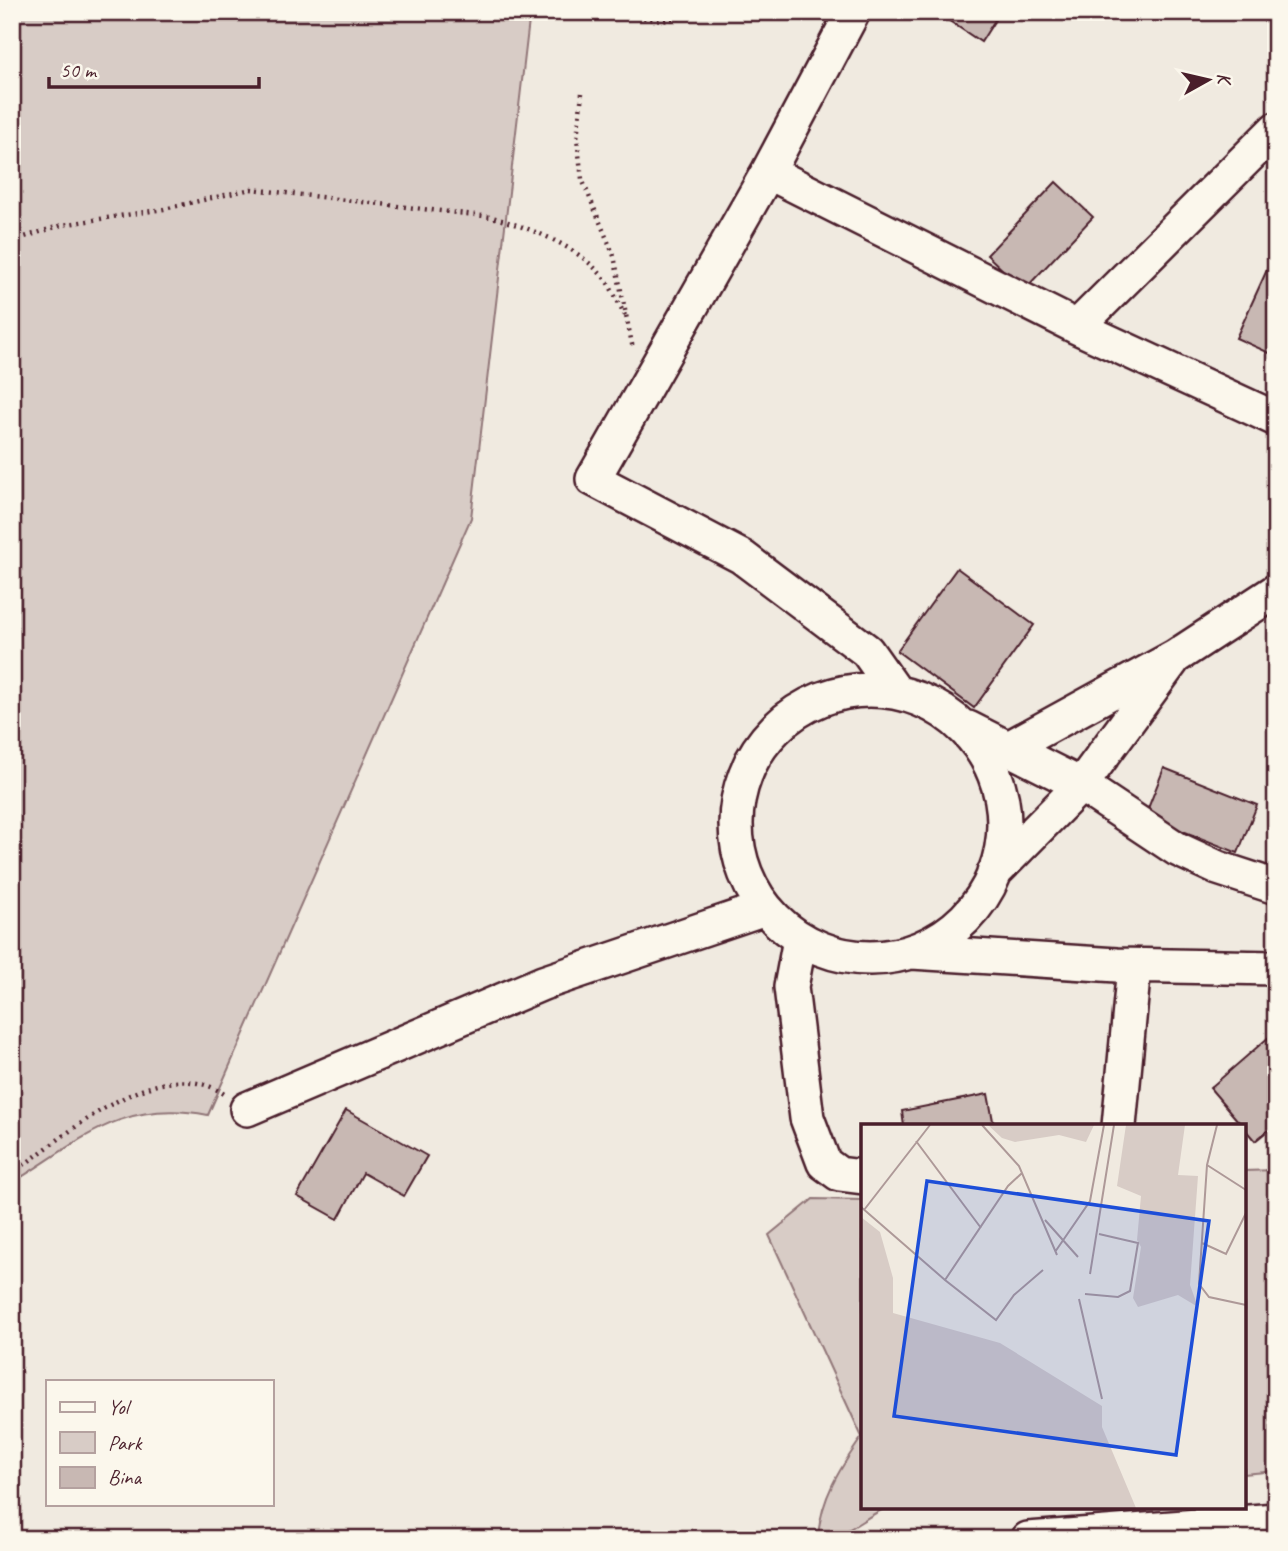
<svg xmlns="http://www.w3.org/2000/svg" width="1288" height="1551" viewBox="0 0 1288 1551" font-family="Caveat,sans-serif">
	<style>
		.green { fill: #d8ccc6; stroke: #917678; stroke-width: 2 }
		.building { fill: #c8b8b3; stroke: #4a1f2b; stroke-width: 2 }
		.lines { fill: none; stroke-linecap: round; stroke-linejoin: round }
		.minor-casing { stroke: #4a1f2b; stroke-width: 38 }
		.path { stroke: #4a1f2b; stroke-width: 4.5; stroke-dasharray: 2 5; stroke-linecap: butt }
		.minor { stroke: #fbf7ec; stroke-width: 33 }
		.inset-road { fill: none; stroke: #ae9998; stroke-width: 2 }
		.view { fill: #1d4ed8; fill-opacity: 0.15; stroke: #1d4ed8; stroke-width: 3.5 }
		.inset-edge { fill: none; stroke: #4a1f2b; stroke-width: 3.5 }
	</style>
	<rect width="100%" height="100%" fill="#f0eae0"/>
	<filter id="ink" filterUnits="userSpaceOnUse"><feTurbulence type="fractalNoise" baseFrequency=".0143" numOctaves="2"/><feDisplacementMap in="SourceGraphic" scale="14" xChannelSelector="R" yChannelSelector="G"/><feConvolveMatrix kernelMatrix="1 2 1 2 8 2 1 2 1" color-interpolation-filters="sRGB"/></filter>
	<g filter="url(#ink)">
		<path class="green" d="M 12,12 L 530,12 L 471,518 L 208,1115 C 121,1098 81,1141 12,1183 Z
			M 1276,1170 L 1276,1471 L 1244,1474 L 1244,1171 Z
			M 813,1199 L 863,1200 L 863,1507 L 888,1507 C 863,1517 844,1539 818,1539 C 820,1499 840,1468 862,1437 L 769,1235 Z"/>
		<path class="building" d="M 936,12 L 1000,12 L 981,42 Z
			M 1255,12 L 1276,12 L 1276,33 Z
			M 1056,182 L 1093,217 L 1024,290 L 987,255 Z
			M 1276,250 L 1276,356 L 1236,338 Z
			M 957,568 L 1034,625 L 974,708 L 897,651 Z
			M 1164,768 L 1257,805 L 1238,853 L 1145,816 Z
			M 1270,1036 L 1276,1042 L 1276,1124 L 1255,1141 L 1210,1088 Z
			M 988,1094 L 994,1126 L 904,1126 L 902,1111 Z
			M 346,1110 L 427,1156 L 404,1196 L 363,1173 L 338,1219 L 297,1196 Z"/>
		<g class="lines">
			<defs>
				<path id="minor" d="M 768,172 L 853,12
					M 1077,327 L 1276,129
					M736 824a134 134 0 1 1 268 0a134 134 0 1 1-268 0Z
					M 896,692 L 867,651 L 742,557 L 593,479 L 768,172 L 1077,327 L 1276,419
					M 968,728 L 1081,785 L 1177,849 L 1218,868 L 1276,887
					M 994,756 L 1175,657 L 1276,591
					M 994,873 L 1081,785 L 1172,661
					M 800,939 L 791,987 L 807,1118 L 824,1163 L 839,1174 L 863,1177
					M 912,952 L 1117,965 L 1276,968
					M 247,1109 L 543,983 L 765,908
					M 1119,1126 L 1134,966
					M 1028,1539 L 1276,1520"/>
			</defs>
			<use href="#minor" class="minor-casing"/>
			<path class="path" d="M 437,12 L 487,15 L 532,12
				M 609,12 L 662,21 L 709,12
				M 582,93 L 577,138 L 582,179 L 614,256 L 633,349
				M 12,241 L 62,225 L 164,209 L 251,189 L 492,217 C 532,229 577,245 605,279 C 613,290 619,305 626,317
				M 12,1173 C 65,1138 157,1049 224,1094"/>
			<use href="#minor" class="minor"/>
		</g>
	</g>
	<g transform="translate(861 1124)">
		<rect width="385" height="385" fill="#f0eae0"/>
		<path d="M 127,1 L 233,1 L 225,18 L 198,11 L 154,18 L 141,14 ZM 265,1 L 324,1 L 317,51 L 337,52 L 329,161 L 337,183 L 317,171 L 277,183 L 272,174 L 280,123 L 276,116 L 280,72 L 256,62 ZM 0,93 L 19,108 L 32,154 L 32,189 L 139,219 L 241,282 L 241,303 L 275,384 L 0,384 Z" fill="#d8ccc6"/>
		<path class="inset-road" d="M 121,1 L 158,42 L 196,131M 356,1 L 346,41 L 338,160 L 348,173 L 385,181M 55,17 L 120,104M 346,41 L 385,66M 161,49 L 147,62 L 84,156 L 135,196 L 153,171 L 182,146M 0,83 L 84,156M 3,86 L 69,1M 184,96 L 217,133M 341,119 L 365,130 L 385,89M 194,128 L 229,77 L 243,1M 229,150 L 253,1M 224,170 L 257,173 L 269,167 L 277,119 L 238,110M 218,175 L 241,275"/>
		<path class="view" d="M 66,57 L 348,97 L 315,331 L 33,292 Z"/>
		<rect width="385" height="385" class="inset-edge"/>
	</g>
	<rect width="1288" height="1551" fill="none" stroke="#fbf7ec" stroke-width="42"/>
	<rect x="21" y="21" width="1246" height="1509" fill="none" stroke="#4a1f2b" stroke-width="2.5" filter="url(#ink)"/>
	<rect x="46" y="1380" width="228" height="126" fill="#fbf7ec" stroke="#b4a19f" stroke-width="2"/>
	<rect x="60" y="1402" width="35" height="10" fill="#fbf7ec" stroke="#b4a19f" stroke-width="2"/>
	<text x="108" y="1414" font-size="21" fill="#4a1f2b">Yol</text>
	<rect x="60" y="1432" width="35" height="21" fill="#d8ccc6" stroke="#b4a19f" stroke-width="2"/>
	<text x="108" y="1450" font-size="21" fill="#4a1f2b">Park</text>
	<rect x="60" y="1467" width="35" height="21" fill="#c8b8b3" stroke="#b4a19f" stroke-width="2"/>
	<text x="108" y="1484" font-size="21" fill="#4a1f2b">Bina</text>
	<g transform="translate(1208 80) rotate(82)" stroke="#fbf7ec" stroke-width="5" paint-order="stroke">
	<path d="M0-5L12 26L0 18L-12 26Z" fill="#4a1f2b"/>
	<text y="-10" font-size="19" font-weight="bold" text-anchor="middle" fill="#4a1f2b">K</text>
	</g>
	<path d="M49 77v10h210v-10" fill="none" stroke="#4a1f2b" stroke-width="3.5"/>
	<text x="60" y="77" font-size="21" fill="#4a1f2b" stroke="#fbf7ec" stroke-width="5" paint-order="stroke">50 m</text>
</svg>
